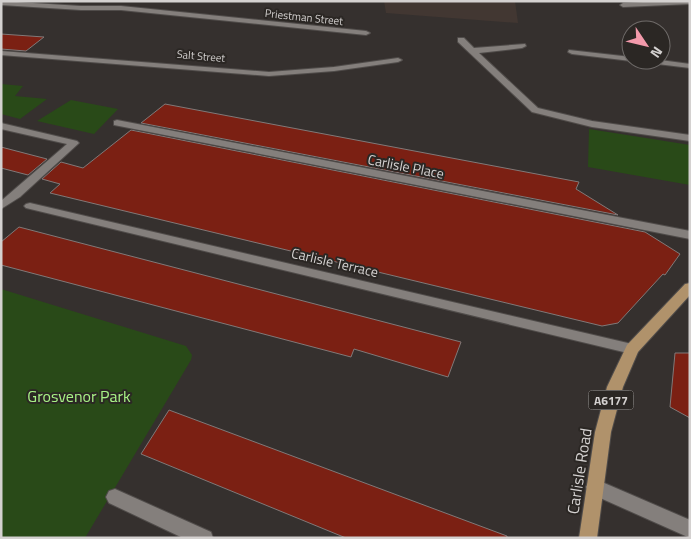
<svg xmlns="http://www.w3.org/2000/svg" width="691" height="539" viewBox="0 0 691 539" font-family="'Titillium Web',sans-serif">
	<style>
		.built { fill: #423732 }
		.green { fill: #294a18 }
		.building { fill: #7b2013; stroke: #807978 }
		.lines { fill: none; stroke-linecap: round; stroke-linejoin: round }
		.street-casing { stroke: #504c4a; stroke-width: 2 }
		.primary-casing { stroke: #504c4a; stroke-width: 2 }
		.street { fill: #847f7c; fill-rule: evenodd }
		.primary { fill: #b0926b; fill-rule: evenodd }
		.labels { text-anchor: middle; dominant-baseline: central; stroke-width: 4; stroke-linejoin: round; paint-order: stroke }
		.far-street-label { font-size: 11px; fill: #d4d1d0; stroke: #2b2724 }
		.shield { fill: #2b2724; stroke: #a19e9c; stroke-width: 1 }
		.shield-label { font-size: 12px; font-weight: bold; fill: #d4d1d0 }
		.street-label { font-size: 14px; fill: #d4d1d0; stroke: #2b2724 }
		.near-park-label { font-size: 16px; fill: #a8f286; stroke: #2b2724 }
		.near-street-label { font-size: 16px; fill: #d4d1d0; stroke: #2b2724 }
	</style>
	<rect width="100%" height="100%" fill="#35302e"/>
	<path class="built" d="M 384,1 L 515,1 L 518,23 L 386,13 Z"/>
	<path class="green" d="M 1,84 L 23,86 L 15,96 L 47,99 L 20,119 L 1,114 Z
		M 71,100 L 118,109 L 94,134 L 37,121 Z
		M 589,129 L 690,145 L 690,185 L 588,167 Z
		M 1,289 L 186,346 L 192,355 L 191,360 L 85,538 L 1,538 Z"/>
	<path class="building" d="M 1,34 L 44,37 L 26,51 L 1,49 Z
		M 165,104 L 579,182 L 576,189 L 618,215 L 141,123 Z
		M 131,130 L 645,232 L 680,254 L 665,275 L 663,274 L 618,323 L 602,326 L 50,193 L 60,184 L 42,179 L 61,162 L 83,168 Z
		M 1,147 L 47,159 L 28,175 L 1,168 Z
		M 19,227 L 461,342 L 448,377 L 354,349 L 351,357 L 1,265 L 1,242 Z
		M 675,353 L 690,353 L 690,418 L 670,407 Z
		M 169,410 L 507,536 L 507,538 L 346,538 L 141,454 Z"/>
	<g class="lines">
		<defs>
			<path id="street" d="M 1,1 L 81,6 L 121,6 L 366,31 L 370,33 L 366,35 L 121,10 L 81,10 L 1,5 Z
				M 663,1 L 690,1 L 690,4 L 623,7 L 620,5 L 623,3 Z
				M 458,38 L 464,38 L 474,48 L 525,44 L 526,46 L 522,48 L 479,53 L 538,108 L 592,121 L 690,135 L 690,141 L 592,127 L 532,112 L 458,42 Z
				M 569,50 L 631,57 L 631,60 L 634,60 L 631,61 L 572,54 L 568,52 Z
				M 1,51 L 269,72 L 334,67 L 398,58 L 402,60 L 398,62 L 334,71 L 269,76 L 1,55 Z
				M 637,60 L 660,60 L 690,64 L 690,68 L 641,62 Z
				M 117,120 L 690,231 L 690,239 L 114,125 L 114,121 Z
				M 1,123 L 77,141 L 79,143 L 20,197 L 1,209 L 1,201 L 67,144 L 1,129 Z
				M 30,203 L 632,344 L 637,345 L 639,349 L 637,353 L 632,354 L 26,208 L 24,206 L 26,204 Z
				M 595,479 L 690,520 L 690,538 L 589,493 L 586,487 L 589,481 Z
				M 115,489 L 211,532 L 213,538 L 183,538 L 109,503 L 106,497 L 109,491 Z"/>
			<path id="primary" d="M 690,283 L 690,295 L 638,352 L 623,387 L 611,432 L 597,538 L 579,538 L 595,432 L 607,387 L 627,345 L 685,284 Z"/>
		</defs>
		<use href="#street" class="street-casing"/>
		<use href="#primary" class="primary-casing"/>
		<use href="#street" class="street"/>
		<use href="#primary" class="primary"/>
	</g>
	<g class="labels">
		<g class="far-street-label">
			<text transform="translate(304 17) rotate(6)">Priestman Street</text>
			<text transform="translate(201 56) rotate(5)">Salt Street</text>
		</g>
		<rect class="shield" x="588.5" y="390.5" width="45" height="19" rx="4"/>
		<g class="shield-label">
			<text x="611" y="400">A6177</text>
		</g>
		<g class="street-label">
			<text transform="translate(406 166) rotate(11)">Carlisle Place</text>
			<text transform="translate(335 262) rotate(13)">Carlisle Terrace</text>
		</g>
		<g class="near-park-label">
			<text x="79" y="396">Grosvenor Park</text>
		</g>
		<g class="near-street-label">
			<text transform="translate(579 471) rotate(-81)">Carlisle Road</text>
		</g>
	</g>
	<rect width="691" height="539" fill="none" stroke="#d4d1d0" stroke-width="5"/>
	<g transform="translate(646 45) rotate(125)"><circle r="24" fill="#2b2724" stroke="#6f6b69"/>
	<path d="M0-4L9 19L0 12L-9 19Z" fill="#f39aab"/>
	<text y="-8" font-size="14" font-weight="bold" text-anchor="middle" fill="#d4d1d0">N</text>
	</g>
</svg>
